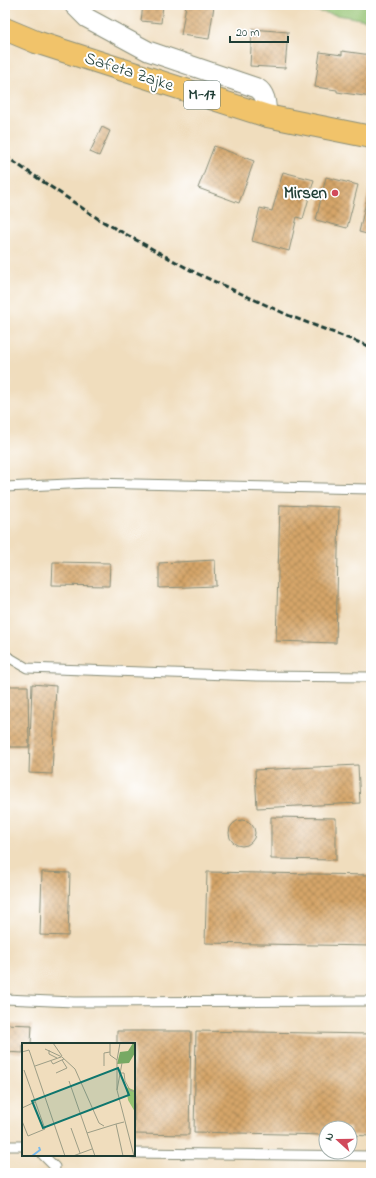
<svg xmlns="http://www.w3.org/2000/svg" width="376" height="1178" viewBox="0 0 376 1178" font-family="'Indie Flower',sans-serif">
	<style>
		.green { fill: #94c372; stroke: #5a8053 }
		.building { fill: url(#building-cross-hatch) }
		.lines { fill: none; stroke-linecap: round; stroke-linejoin: round }
		.service-casing { stroke: #888d78; stroke-width: 11 }
		.minor-casing { stroke: #888d78; stroke-width: 21 }
		.primary-casing { stroke: #888d78; stroke-width: 24 }
		.service { stroke: #fff; stroke-width: 9 }
		.minor { stroke: #fff; stroke-width: 19 }
		.primary { stroke: #f1c36a; stroke-width: 22 }
		.rail { stroke: #1f3d34; stroke-width: 3; stroke-dasharray: 6 3; stroke-linecap: butt }
		.poi-dot { fill: #d1495b; stroke: #fff; stroke-width: 1.5 }
		.labels { text-anchor: middle; dominant-baseline: central; stroke-width: 4; stroke-linejoin: round; paint-order: stroke }
		.shield { fill: #fff; stroke: #627771; stroke-width: 1 }
		.shield-label { font-size: 16px; font-weight: bold; fill: #1f3d34 }
		.street-label { font-size: 17px; fill: #1f3d34; stroke: #fff }
		.poi-label { font-size: 17px; font-weight: bold; fill: #1f3d34; stroke: #fff; text-anchor: end }
		.inset-river { fill: none; stroke: #77b9ec; stroke-width: 2 }
		.inset-road { fill: none; stroke: #9c9d86; stroke-width: 1 }
		.view { fill: #0f766e; fill-opacity: 0.15; stroke: #0f766e; stroke-width: 2 }
		.inset-edge { fill: none; stroke: #1f3d34; stroke-width: 2 }
	</style>
	<defs>
		<pattern id="building-cross-hatch" width="8" height="8" patternUnits="userSpaceOnUse"><rect width="8" height="8" fill="#d5a569"/><path d="M0 0l8 8M0 8l8-8" fill="none" stroke="#ac8857"/></pattern>
	</defs>
	<rect width="100%" height="100%" fill="#fff"/>
	<filter id="ink" filterUnits="userSpaceOnUse"><feTurbulence type="fractalNoise" baseFrequency=".025" numOctaves="2"/><feDisplacementMap in="SourceGraphic" scale="8" xChannelSelector="R" yChannelSelector="G"/><feConvolveMatrix kernelMatrix="1 2 1 2 8 2 1 2 1" color-interpolation-filters="sRGB"/></filter>
	<filter id="wash" filterUnits="userSpaceOnUse"><feTurbulence type="fractalNoise" baseFrequency=".012" numOctaves="4" result="noise"/><feDisplacementMap in="SourceGraphic" scale="16" xChannelSelector="R" yChannelSelector="G"/><feGaussianBlur stdDeviation="0.9" result="paint"/><feColorMatrix in="noise" values="0 0 0 0 0 0 0 0 0 0 0 0 0 0 0 0 0 1.4 0 .05"/><feComposite in="paint" operator="in"/></filter>
	<g filter="url(#wash)">
		<rect width="100%" height="100%" fill="#f0ddbd"/>
		<path class="green" d="M 282,5 L 371,5 L 371,21 Z"/>
		<g id="blocks">
			<path class="building" d="M 143,5 L 163,5 L 161,23 L 141,21 Z
				M 186,5 L 214,6 L 209,39 L 181,35 Z
				M 252,29 L 288,32 L 285,68 L 250,66 Z
				M 342,51 L 371,55 L 371,97 L 337,92 L 337,90 L 315,87 L 320,52 L 342,55 Z
				M 102,127 L 110,131 L 99,156 L 90,152 Z
				M 214,146 L 254,161 L 239,203 L 198,188 Z
				M 283,172 L 314,180 L 303,219 L 297,217 L 289,251 L 252,241 L 260,208 L 272,211 Z
				M 326,177 L 358,185 L 347,228 L 316,220 Z
				M 369,190 L 371,190 L 371,235 L 359,232 Z
				M 280,505 L 339,507 L 336,643 L 276,641 Z
				M 215,560 L 216,586 L 159,588 L 159,563 Z
				M 53,562 L 110,563 L 109,586 L 52,585 Z
				M 32,684 L 56,686 L 52,774 L 29,773 Z
				M 5,686 L 28,686 L 29,747 L 5,747 Z
				M 358,765 L 360,803 L 257,808 L 255,770 Z
				M 271,817 L 336,818 L 336,860 L 271,859 Z
				M229 833a13 13 0 1 1 26 0a13 13 0 1 1-26 0Z
				M 42,872 L 70,873 L 68,936 L 40,935 Z
				M 207,872 L 371,875 L 371,946 L 205,943 Z
				M 5,1024 L 32,1025 L 31,1044 L 23,1044 L 23,1053 L 5,1052 Z
				M 117,1031 L 191,1031 L 189,1135 L 134,1134 L 134,1044 L 117,1044 Z
				M 196,1031 L 371,1034 L 371,1136 L 350,1135 L 350,1128 L 326,1128 L 326,1135 L 194,1132 Z"/>
		</g>
	</g>
	<g filter="url(#ink)">
		<use href="#blocks" fill-opacity="0" stroke="#888d78" stroke-width="1"/>
		<g class="lines">
			<defs>
				<path id="service" d="M 5,487 L 89,483 L 371,489
					M 5,655 L 27,668 L 257,676 L 371,677
					M 5,999 L 74,1002 L 371,1001
					M 5,1146 L 23,1146
					M 134,1153 L 371,1156
					M 43,1155 L 55,1167 L 54,1173"/>
				<path id="minor" d="M 74,5 L 87,18 L 148,51 L 257,88 C 267,94 266,106 267,116"/>
				<path id="primary" d="M 5,29 L 36,42 L 267,116 L 371,137"/>
			</defs>
			<use href="#service" class="service-casing"/>
			<use href="#minor" class="minor-casing"/>
			<use href="#primary" class="primary-casing"/>
			<use href="#service" class="service"/>
			<use href="#minor" class="minor"/>
			<use href="#primary" class="primary"/>
			<path class="rail" d="M 5,156 L 100,220 L 194,272 L 290,316 L 371,347"/>
		</g>
	</g>
	<circle class="poi-dot" cx="335" cy="193" r="4"/>
	<g class="labels">
		<rect class="shield" x="184" y="81" width="36" height="28" rx="3"/>
		<g class="shield-label">
			<text x="202" y="95">M-17</text>
		</g>
		<g class="street-label">
			<text transform="translate(129 72) rotate(18)">Safeta Zajke</text>
		</g>
		<g class="poi-label">
			<text x="327" y="193">Mirsen</text>
		</g>
	</g>
	<g transform="translate(22 1043)">
		<rect width="113" height="113" fill="#f0ddbd"/>
		<path d="M 104,44 L 112,47 L 113,69 L 106,57 Z" fill="#94c372"/>
		<path d="M 111,0 L 113,0 L 113,10 L 107,20 L 95,21 L 98,9 L 106,8 Z" fill="#77a964"/>
		<path class="inset-river" d="M 10,113 L 18,107 L 17,104"/>
		<path class="inset-road" d="M 31,0 L 40,13M 88,0 L 88,12 L 95,17M 98,0 L 95,17 L 95,47 L 112,113M 23,6 L 40,14 L 53,26 L 77,80 L 82,83M 27,7 L 27,11 L 35,15M 0,9 L 7,7 L 43,113M 29,18 L 31,21 L 42,16M 13,23 L 39,14M 82,23 L 82,10 L 88,9M 34,30 L 45,25 L 40,17M 99,30 L 102,30 L 103,38 L 108,47 L 113,49M 47,38 L 73,113M 95,47 L 100,20M 0,65 L 13,59M 0,78 L 6,93 L 23,86 L 2,27M 49,85 L 58,110M 65,90 L 94,81M 51,113 L 70,106M 101,113 L 94,81 L 102,79"/>
		<path class="view" d="M 96,25 L 107,52 L 21,85 L 10,58 Z"/>
		<rect width="113" height="113" class="inset-edge"/>
	</g>
	<rect width="376" height="1178" fill="none" stroke="#fff" stroke-width="20"/>
	<g transform="translate(338 1140) rotate(291)"><circle r="19" fill="#ffffff" stroke="#a5b1ae"/>
	<path d="M0-3L7 15L0 10L-7 15Z" fill="#d1495b"/>
	<text y="-6" font-size="11" font-weight="bold" text-anchor="middle" fill="#1f3d34">N</text>
	</g>
	<path d="M230 36v6h58v-6" fill="none" stroke="#1f3d34" stroke-width="2"/>
	<text x="236" y="36" font-size="12" fill="#1f3d34" stroke="#ffffff" stroke-width="3" paint-order="stroke">20 m</text>
</svg>
